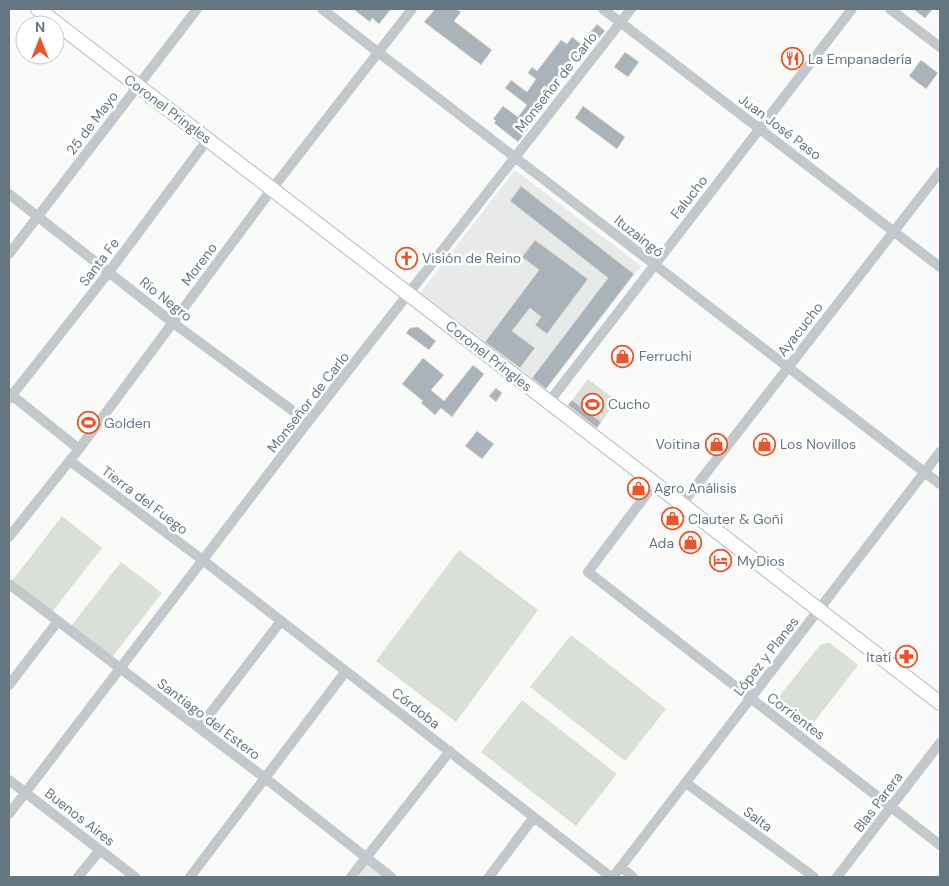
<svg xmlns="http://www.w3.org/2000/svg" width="949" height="886" viewBox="0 0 949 886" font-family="'DM Sans',sans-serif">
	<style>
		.built { fill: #e8e9e9 }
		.green { fill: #dadfd7 }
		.building { fill: #aab3b9; stroke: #dcdcda }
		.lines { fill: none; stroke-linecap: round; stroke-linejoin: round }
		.major-casing { stroke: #b5babe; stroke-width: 16 }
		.minor { stroke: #c3c8cc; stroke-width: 10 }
		.major { stroke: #fff; stroke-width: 14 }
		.labels { text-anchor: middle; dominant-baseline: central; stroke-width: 5; stroke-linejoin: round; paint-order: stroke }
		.poi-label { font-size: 14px; fill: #657683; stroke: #fff; text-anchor: start }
		.street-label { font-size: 14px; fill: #657683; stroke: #fff }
	</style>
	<rect width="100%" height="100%" fill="#fafaf8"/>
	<path class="built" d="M 515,170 L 641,266 L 546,389 L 420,293 Z
		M 366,857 L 391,877 L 351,877 Z"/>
	<path class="green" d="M 588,379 L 617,401 L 596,429 L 567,407 Z
		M 62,516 L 102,548 L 52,612 L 12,581 Z
		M 459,550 L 538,610 L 456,722 L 376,661 Z
		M 121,562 L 162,593 L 112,657 L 71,626 Z
		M 571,635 L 666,709 L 625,761 L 530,687 Z
		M 830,643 L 858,665 L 808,730 L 778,707 L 777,699 L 821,644 Z
		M 522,700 L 617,774 L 576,826 L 481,752 Z"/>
	<path class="building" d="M 353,9 L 391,9 L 379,24 L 372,18 L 370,22 Z
		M 435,9 L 456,9 L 461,12 L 454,21 L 492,50 L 481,65 L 424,22 Z
		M 913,9 L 933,9 L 925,18 Z
		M 597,24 L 605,31 L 578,63 L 573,59 L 532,112 L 538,116 L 518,142 L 494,123 L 496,121 L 493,119 L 503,106 L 518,117 L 527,105 L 505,88 L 511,80 L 527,92 L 536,79 L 528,73 L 532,67 L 537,71 L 561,40 L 567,44 L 572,37 L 581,44 Z
		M 625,52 L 639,62 L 628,77 L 614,67 Z
		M 921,60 L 938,73 L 926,89 L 909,76 Z
		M 583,106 L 625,137 L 617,149 L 575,118 Z
		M 521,186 L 634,274 L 546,389 L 532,378 L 608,278 L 510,201 Z
		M 535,240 L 588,279 L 547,334 L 535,325 L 541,317 L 530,308 L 512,331 L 535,348 L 520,368 L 485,342 L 539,270 L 522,257 Z
		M 418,327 L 436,341 L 429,350 L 406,333 L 410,328 Z
		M 423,358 L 444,375 L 431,390 L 444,401 L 473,365 L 484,374 L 452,417 L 441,408 L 435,415 L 421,403 L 423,401 L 402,384 Z
		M 496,388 L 502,393 L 496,402 L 489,396 Z
		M 572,400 L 601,422 L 597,428 L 568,405 Z
		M 477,431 L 494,444 L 482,459 L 465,446 Z"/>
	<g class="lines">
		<defs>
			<path id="major" d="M 38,9 L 940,703"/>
		</defs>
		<use href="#major" class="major-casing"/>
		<path class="minor" d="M 322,9 L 940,484
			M 603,9 L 940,267
			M 890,9 L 940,47
			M 9,194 L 172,322 L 308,422
			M 9,254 L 197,9
			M 9,393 L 79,449
			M 9,399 L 109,272 L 208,139
			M 549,402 L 852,9
			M 70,461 L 204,561 L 611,877
			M 655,483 L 588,572 L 940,845
			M 682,504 L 940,172
			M 9,537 L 79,449 L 272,189 L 412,9
			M 9,584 L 265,778 L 391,877
			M 9,685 L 58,621
			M 199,728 L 281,621
			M 9,780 L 135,877
			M 686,783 L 814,877
			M 9,814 L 308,422 L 631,9
			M 621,867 L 633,877
			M 78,877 L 100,850
			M 190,877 L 346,671
			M 351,877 L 450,751
			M 489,877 L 534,817
			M 613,877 L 940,452
			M 837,877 L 940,743"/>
		<use href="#major" class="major"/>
	</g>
	<defs>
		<symbol id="restaurant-ring" viewBox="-11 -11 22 22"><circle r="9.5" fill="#fff" stroke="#e4572e" stroke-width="1.5"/><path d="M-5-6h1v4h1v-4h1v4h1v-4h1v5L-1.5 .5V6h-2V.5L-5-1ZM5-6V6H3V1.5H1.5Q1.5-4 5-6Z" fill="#e4572e"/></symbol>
		<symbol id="church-ring" viewBox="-11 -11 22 22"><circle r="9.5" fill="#fff" stroke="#e4572e" stroke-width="1.5"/><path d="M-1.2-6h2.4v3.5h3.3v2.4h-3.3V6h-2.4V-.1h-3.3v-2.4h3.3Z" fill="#e4572e"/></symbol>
		<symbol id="shop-ring" viewBox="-11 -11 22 22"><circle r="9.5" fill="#fff" stroke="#e4572e" stroke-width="1.5"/><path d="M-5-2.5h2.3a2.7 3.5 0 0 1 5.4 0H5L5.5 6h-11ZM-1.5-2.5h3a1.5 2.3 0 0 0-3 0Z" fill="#e4572e"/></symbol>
		<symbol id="stadium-ring" viewBox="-11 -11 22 22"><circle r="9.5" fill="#fff" stroke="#e4572e" stroke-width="1.5"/><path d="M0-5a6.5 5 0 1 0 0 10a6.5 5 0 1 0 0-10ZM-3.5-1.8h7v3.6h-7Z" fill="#e4572e"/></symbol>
		<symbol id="hotel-ring" viewBox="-11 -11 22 22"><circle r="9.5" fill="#fff" stroke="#e4572e" stroke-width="1.5"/><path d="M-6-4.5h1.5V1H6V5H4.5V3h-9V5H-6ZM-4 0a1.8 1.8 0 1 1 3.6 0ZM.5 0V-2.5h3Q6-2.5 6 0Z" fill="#e4572e"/></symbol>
		<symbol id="pharmacy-ring" viewBox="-11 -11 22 22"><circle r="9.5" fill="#fff" stroke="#e4572e" stroke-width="1.5"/><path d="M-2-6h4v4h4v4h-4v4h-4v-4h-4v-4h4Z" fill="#e4572e"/></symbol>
	</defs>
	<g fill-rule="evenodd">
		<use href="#restaurant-ring" x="780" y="46" width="25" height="25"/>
		<use href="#church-ring" x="394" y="246" width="25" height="25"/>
		<use href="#shop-ring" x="610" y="344" width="25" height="25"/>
		<use href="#stadium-ring" x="580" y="392" width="25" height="25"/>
		<use href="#stadium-ring" x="76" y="410" width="25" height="25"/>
		<use href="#shop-ring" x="704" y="432" width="25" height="25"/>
		<use href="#shop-ring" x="752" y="432" width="25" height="25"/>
		<use href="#shop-ring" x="626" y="476" width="25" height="25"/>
		<use href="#shop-ring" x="660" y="506" width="25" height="25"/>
		<use href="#shop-ring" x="678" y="530" width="25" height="25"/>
		<use href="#hotel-ring" x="708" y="548" width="25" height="25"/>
		<use href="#pharmacy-ring" x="894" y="644" width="25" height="25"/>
	</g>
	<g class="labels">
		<g class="poi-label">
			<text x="808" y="59">La Empanadería</text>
			<text x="422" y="258">Visión de Reino</text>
			<text x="639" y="356">Ferruchi</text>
			<text x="608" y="404">Cucho</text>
			<text x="104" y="423">Golden</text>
			<text x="700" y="444" text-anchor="end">Voitina</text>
			<text x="780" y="444">Los Novillos</text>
			<text x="654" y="488">Agro Análisis</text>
			<text x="688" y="519">Clauter &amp; Goñi</text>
			<text x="674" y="543" text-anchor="end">Ada</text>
			<text x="737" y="561">MyDios</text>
			<text x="891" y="657" text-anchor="end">Itatí</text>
		</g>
		<g class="street-label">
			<text transform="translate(556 82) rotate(-52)">Monseñor de Carlo</text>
			<text transform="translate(168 109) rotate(37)">Coronel Pringles</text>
			<text transform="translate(92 123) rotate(-53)">25 de Mayo</text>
			<text transform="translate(780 127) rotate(37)">Juan José Paso</text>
			<text transform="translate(689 197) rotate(-52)">Falucho</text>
			<text transform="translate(639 236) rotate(38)">Ituzaingó</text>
			<text transform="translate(99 262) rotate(-53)">Santa Fe</text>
			<text transform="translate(199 264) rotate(-53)">Moreno</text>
			<text transform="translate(166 299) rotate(38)">Río Negro</text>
			<text transform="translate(800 329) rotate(-52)">Ayacucho</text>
			<text transform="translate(489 356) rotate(38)">Coronel Pringles</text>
			<text transform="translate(308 402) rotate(-52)">Monseñor de Carlo</text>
			<text transform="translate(145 500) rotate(37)">Tierra del Fuego</text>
			<text transform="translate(766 656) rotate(-52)">López y Planes</text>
			<text transform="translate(416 708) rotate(38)">Córdoba</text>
			<text transform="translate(796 716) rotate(37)">Corrientes</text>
			<text transform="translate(209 719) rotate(37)">Santiago del Estero</text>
			<text transform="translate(878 802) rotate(-53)">Blas Parera</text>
			<text transform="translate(80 817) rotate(38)">Buenos Aires</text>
			<text transform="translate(758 819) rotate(36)">Salta</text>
		</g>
	</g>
	<rect width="949" height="886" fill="none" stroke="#657683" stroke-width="20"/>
	<g transform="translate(40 40)"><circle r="24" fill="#ffffff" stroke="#c1c8cd"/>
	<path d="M0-4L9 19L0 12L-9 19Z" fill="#e4572e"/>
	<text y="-8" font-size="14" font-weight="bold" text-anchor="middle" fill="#657683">N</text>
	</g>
</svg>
